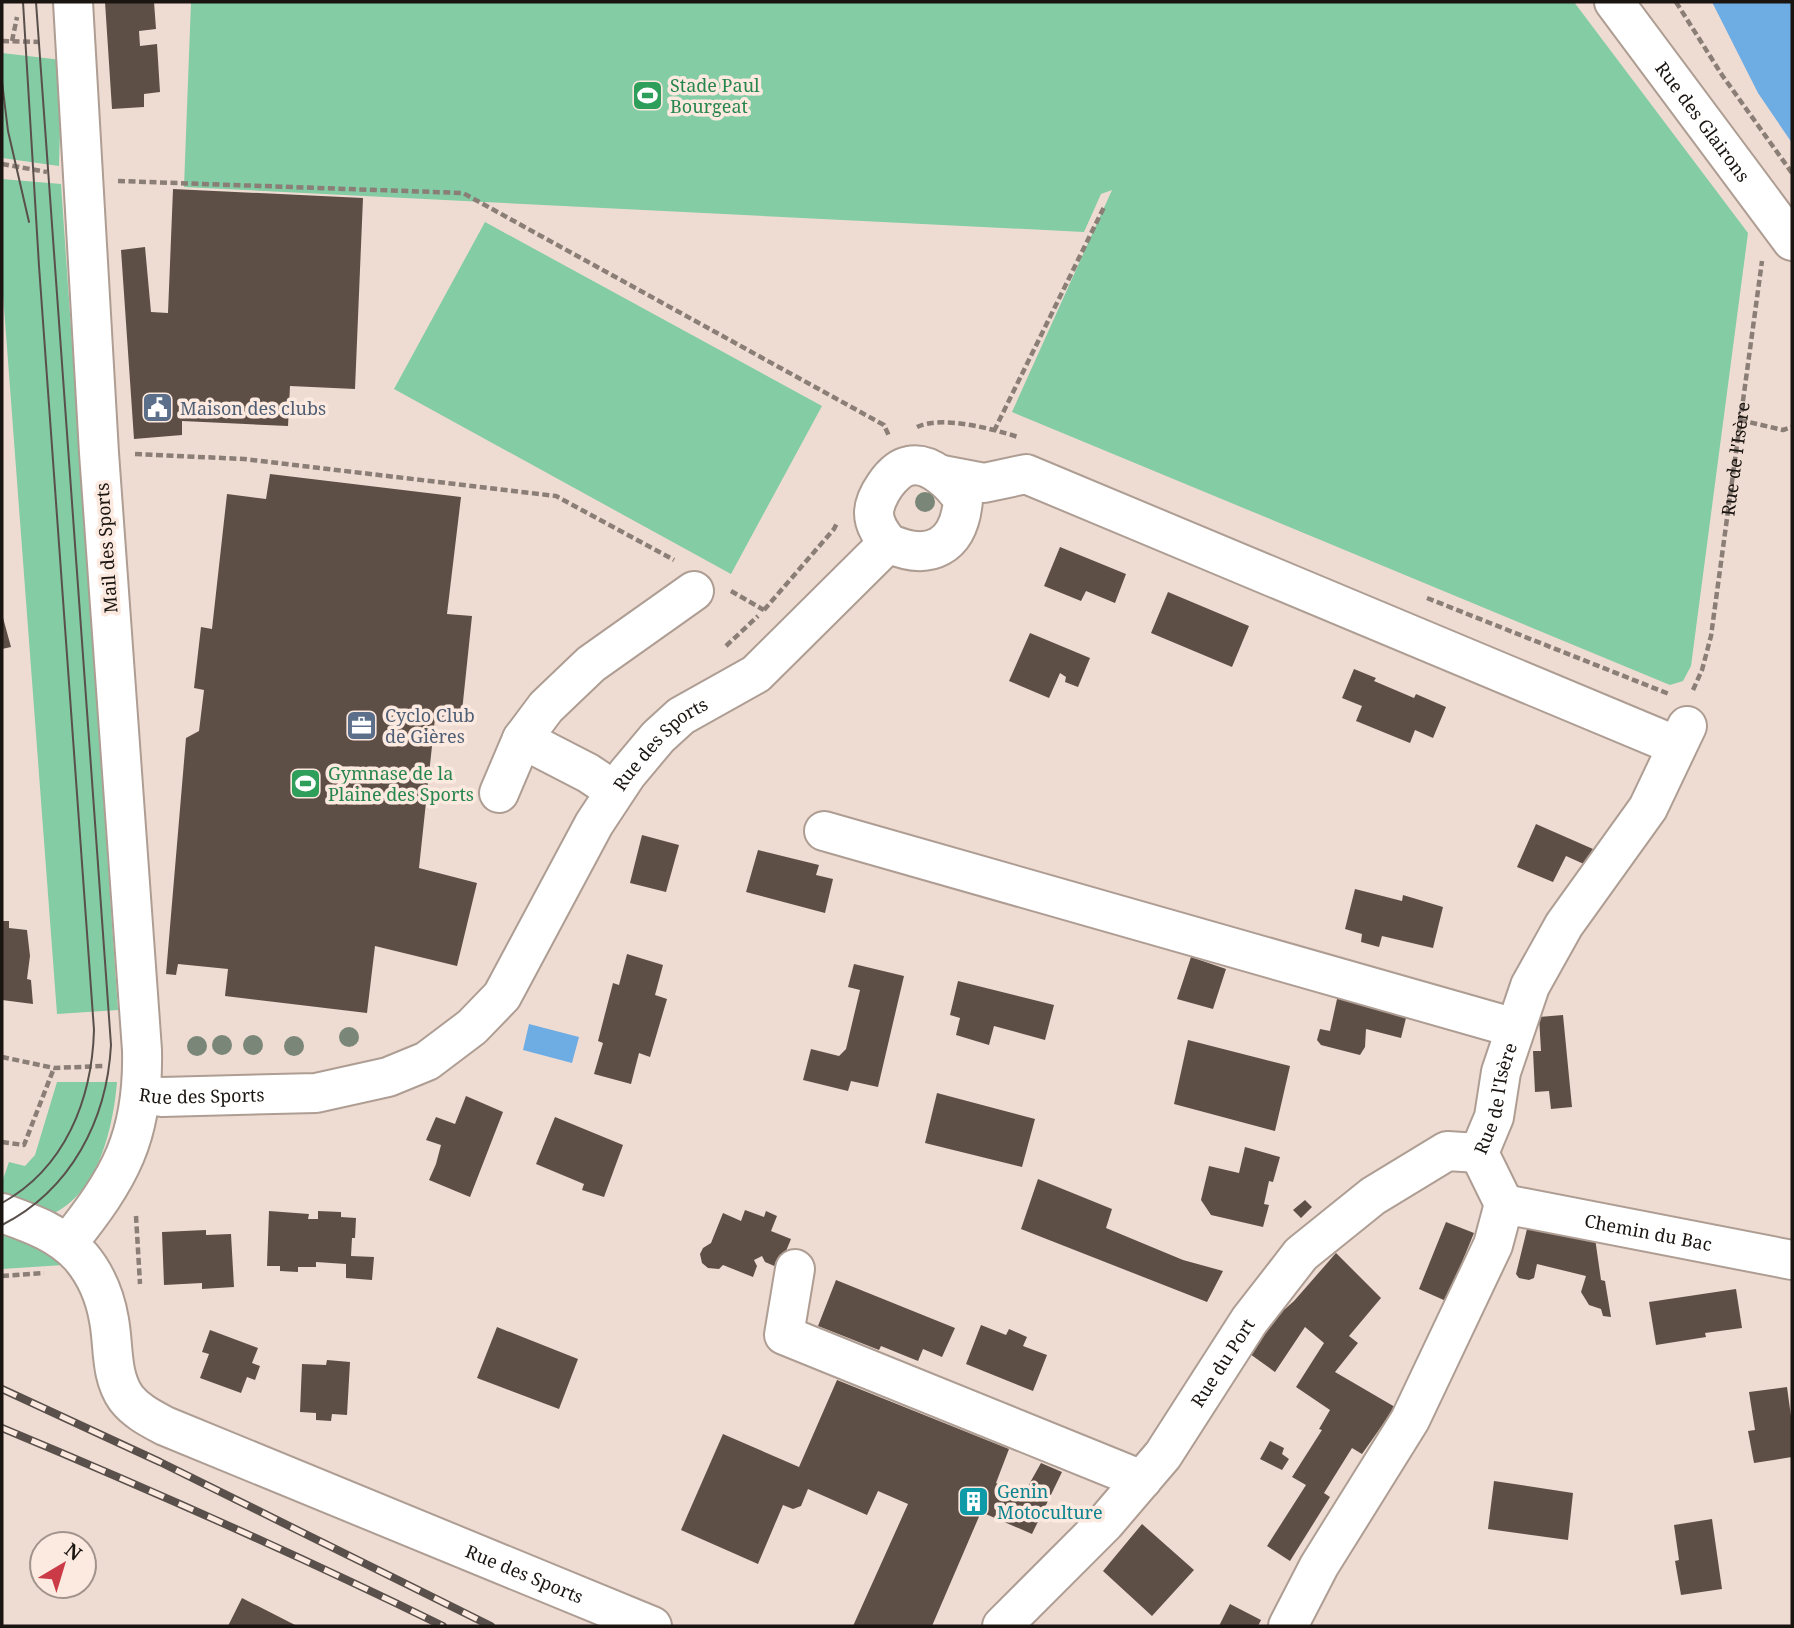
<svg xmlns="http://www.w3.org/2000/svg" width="1794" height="1628" viewBox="0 0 1794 1628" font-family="'Noto Serif',serif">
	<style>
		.green { fill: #83cca4 }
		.water { fill: #6eace4 }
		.building { fill: #5e4f46 }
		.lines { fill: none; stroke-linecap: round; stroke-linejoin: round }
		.minor-casing { stroke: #ae9d93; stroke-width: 42 }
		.path { stroke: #8a7e77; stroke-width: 4.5; stroke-dasharray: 7 3.5; stroke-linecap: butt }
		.minor { stroke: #fff; stroke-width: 38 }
		.tram { stroke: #5a504b; stroke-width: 2 }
		.rail-casing { stroke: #5a504b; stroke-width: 8 }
		.rail { stroke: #fce9df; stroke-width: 5; stroke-dasharray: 16; stroke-linecap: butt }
		.tree { fill: #7a8678 }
		.labels { text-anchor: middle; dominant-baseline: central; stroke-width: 7; stroke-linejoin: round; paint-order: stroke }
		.leisure-label { font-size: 18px; fill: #27864d; stroke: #fce9df; text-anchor: start }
		.street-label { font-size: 18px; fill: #1b1511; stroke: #fce9df }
		.service-label { font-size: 18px; fill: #4e5e75; stroke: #fce9df; text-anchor: start }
		.culture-label { font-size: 18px; fill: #0d838f; stroke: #fce9df; text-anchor: start }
	</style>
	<rect width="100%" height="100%" fill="#eedcd2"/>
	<path class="green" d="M 191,2 L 1574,2 L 1748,233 L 1691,666 L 1683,681 L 1670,685 L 1012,412 L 1112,190 L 1101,194 L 1084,232 L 184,187 Z
		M 2,53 L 62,60 L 59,166 L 2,158 Z
		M 2,179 L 61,184 L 118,1010 L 57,1014 L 2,281 Z
		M 485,222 L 822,406 L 731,574 L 394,389 Z
		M 57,1082 L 117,1082 C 113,1129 98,1195 50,1215 L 2,1198 L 2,1182 L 9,1162 L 25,1166 L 35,1155 Z
		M 2,1229 L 46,1251 L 63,1265 L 2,1269 Z"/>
	<path class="water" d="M 1712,2 L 1792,2 L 1792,143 L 1758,93 Z
		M 529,1024 L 579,1037 L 572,1063 L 523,1050 Z"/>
	<path class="building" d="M 105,2 L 154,2 L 156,29 L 139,31 L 140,46 L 157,44 L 160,92 L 144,94 L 144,107 L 112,109 Z
		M 173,189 L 363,198 L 355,389 L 290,386 L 288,426 L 182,421 L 182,435 L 134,439 L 121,250 L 145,247 L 151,312 L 168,313 Z
		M 270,474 L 461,497 L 447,614 L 472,616 L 461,721 L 435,718 L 419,868 L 477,883 L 457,966 L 375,946 L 367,1013 L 225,996 L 228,969 L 178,964 L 176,975 L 166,974 L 186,738 L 199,731 L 204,690 L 194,688 L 201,627 L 212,629 L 227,494 L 266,499 Z
		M 1060,547 L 1126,574 L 1115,603 L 1086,591 L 1081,601 L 1044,586 Z
		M 1168,592 L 1249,626 L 1232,667 L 1151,633 Z
		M 2,614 L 11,647 L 2,649 Z
		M 1030,633 L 1090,658 L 1078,687 L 1065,682 L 1066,677 L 1060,673 L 1049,698 L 1009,681 Z
		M 1354,669 L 1376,678 L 1374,681 L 1414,698 L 1416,694 L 1446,707 L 1433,738 L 1415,730 L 1410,743 L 1356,721 L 1362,706 L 1342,698 Z
		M 1536,824 L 1593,849 L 1586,865 L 1566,856 L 1553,882 L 1517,867 Z
		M 642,835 L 679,845 L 666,892 L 630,883 Z
		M 758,850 L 819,865 L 816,875 L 833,879 L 825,913 L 746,892 Z
		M 1355,889 L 1402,901 L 1403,895 L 1443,907 L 1433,948 L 1382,936 L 1379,947 L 1361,942 L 1362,934 L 1345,929 Z
		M 2,921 L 9,921 L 9,928 L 27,930 L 30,956 L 27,979 L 31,980 L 33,1004 L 2,1000 Z
		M 627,954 L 663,965 L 655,995 L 667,999 L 650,1057 L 639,1053 L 631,1084 L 594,1074 L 603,1043 L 598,1041 L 613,983 L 619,985 Z
		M 1191,957 L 1226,969 L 1213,1009 L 1177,999 Z
		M 854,964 L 904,976 L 878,1087 L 851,1081 L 848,1091 L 803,1080 L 811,1049 L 839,1056 L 846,1049 L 860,990 L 848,987 Z
		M 958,981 L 1054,1005 L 1045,1040 L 994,1026 L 989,1045 L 956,1035 L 960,1018 L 950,1015 Z
		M 1339,990 L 1411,998 L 1401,1038 L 1366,1029 L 1365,1047 L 1360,1055 L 1321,1045 L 1317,1040 L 1320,1029 L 1330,1031 Z
		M 1563,1015 L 1572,1107 L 1551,1109 L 1549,1091 L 1535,1092 L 1533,1051 L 1541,1051 L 1539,1017 Z
		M 1188,1040 L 1290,1066 L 1275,1131 L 1174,1104 Z
		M 937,1093 L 1035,1119 L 1022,1167 L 925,1143 Z
		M 466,1096 L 503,1112 L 470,1197 L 429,1180 L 436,1164 L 441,1145 L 426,1140 L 436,1117 L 455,1124 Z
		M 555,1117 L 623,1145 L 604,1197 L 582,1190 L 584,1184 L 536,1164 Z
		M 1245,1147 L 1280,1157 L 1273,1182 L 1269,1181 L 1264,1204 L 1269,1205 L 1263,1227 L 1211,1215 L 1201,1200 L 1209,1166 L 1239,1173 Z
		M 1038,1179 L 1112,1209 L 1106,1228 L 1183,1260 L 1223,1271 L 1207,1302 L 1021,1229 Z
		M 1305,1200 L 1312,1207 L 1301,1218 L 1293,1210 Z
		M 745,1210 L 764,1217 L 766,1211 L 777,1216 L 771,1231 L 791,1239 L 779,1268 L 765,1262 L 762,1256 L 754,1260 L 757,1266 L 753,1277 L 723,1265 L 719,1269 L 708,1268 L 702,1263 L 700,1254 L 703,1248 L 711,1243 L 723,1213 L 741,1221 Z
		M 269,1211 L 309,1214 L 308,1219 L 318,1219 L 318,1211 L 341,1212 L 341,1217 L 356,1218 L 355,1238 L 352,1238 L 351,1256 L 374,1257 L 372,1280 L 346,1278 L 346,1264 L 316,1262 L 316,1267 L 298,1267 L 298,1272 L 280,1271 L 280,1266 L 267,1266 Z
		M 1446,1222 L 1474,1233 L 1446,1301 L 1419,1289 Z
		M 1528,1225 L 1594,1231 L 1601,1280 L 1605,1281 L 1611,1317 L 1603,1316 L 1601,1309 L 1589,1305 L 1581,1292 L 1586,1276 L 1537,1264 L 1534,1278 L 1529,1280 L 1519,1278 L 1516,1274 Z
		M 206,1230 L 206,1235 L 231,1234 L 234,1287 L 202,1289 L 202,1283 L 164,1285 L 162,1232 Z
		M 1336,1253 L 1381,1298 L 1349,1336 L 1358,1343 L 1335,1372 L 1395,1407 L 1362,1454 L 1352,1448 L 1324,1493 L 1330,1497 L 1290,1561 L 1267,1546 L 1306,1485 L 1292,1477 L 1322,1430 L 1319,1429 L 1330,1410 L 1296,1387 L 1324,1343 L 1305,1327 L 1275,1372 L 1250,1354 L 1282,1306 L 1285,1309 L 1294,1301 Z
		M 836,1280 L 955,1328 L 942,1357 L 923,1349 L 918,1361 L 881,1346 L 879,1350 L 818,1326 Z
		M 1736,1289 L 1742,1328 L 1705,1333 L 1706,1337 L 1656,1345 L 1649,1302 Z
		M 981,1325 L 1006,1335 L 1009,1329 L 1027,1337 L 1023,1346 L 1047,1355 L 1033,1391 L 966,1364 Z
		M 497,1327 L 578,1359 L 559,1409 L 477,1378 Z
		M 210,1330 L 258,1348 L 252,1363 L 260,1366 L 255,1380 L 247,1377 L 241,1393 L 200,1378 L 209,1354 L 202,1352 Z
		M 327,1360 L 350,1362 L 347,1415 L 332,1414 L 331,1421 L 316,1420 L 316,1413 L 300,1412 L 302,1364 L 326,1365 Z
		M 837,1380 L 1009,1449 L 996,1483 L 1022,1497 L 1041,1463 L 1062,1472 L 1032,1534 L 981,1512 L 932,1626 L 853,1626 L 908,1504 L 878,1491 L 867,1515 L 808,1489 L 801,1506 L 793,1509 L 783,1505 L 758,1564 L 681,1530 L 723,1434 L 799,1467 Z
		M 1787,1387 L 1792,1424 L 1792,1457 L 1754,1463 L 1748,1431 L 1755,1430 L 1749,1392 Z
		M 1270,1441 L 1284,1448 L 1282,1454 L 1289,1459 L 1282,1470 L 1260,1459 Z
		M 1494,1481 L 1573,1493 L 1568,1540 L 1488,1529 Z
		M 1712,1519 L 1722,1589 L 1681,1595 L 1675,1561 L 1679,1560 L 1674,1525 Z
		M 1142,1524 L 1194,1570 L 1152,1616 L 1103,1571 Z
		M 242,1598 L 297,1626 L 228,1626 Z
		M 1230,1604 L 1261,1620 L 1258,1626 L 1219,1626 Z"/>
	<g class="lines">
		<defs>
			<g id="minor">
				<path id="s2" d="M 1614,2 L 1792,241"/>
				<path d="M 942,475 L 984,483 L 1026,474 L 1677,746"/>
				<path d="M 615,791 L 588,773 L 522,739 L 546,707 L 591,664 L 694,591"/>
				<path d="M 499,793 L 522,739"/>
				<path d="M 824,831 L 1515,1028"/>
				<path id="s3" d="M 141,1094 L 162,1097 L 316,1093 L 388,1077 L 427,1061 L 472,1027 L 502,996 L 594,824 L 627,774 L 658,737 L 681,716 L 756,674 L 888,543 C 930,562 959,547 963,500 C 953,484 930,461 909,466 C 892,469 874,498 874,513 C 874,525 881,534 888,543"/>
				<path id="s4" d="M 1504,1204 L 1792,1260"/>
				<path id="s5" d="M 2,1213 C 30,1223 60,1233 81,1257 C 96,1275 105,1296 109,1320 C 114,1346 110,1375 126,1398 C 136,1411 150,1418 165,1426 L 652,1626"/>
				<path d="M 67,1244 C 120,1178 144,1137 142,1050 L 99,453 L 73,2"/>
				<path d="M 795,1269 L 784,1335 L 1142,1480"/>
				<path id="s6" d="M 1002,1626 L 1105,1523 L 1163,1455 L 1249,1321 L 1301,1254 L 1373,1196 L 1447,1151 L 1479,1153"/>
				<path id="s7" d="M 1288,1626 L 1319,1566 L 1410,1420 L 1493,1245 L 1504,1204 L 1479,1153 L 1494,1117 L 1501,1072 L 1530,986 L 1564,925 L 1648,808 L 1687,726"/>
			</g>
		</defs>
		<use href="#minor" class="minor-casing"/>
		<g class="path">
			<path d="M 1676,2 L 1722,75 L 1792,173"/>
			<path d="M 2,41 L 39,42"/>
			<path d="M 12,41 L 17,17"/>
			<path d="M 2,164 L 47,172"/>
			<path d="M 118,181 L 463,193 L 884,425 L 889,436"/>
			<path d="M 1740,420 L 1783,430 L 1792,427"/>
			<path d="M 917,427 C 942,415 993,429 1018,437"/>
			<path d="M 994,431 L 1105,205"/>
			<path d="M 135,454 L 244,459 L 556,496 L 674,560"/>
			<path d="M 731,591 L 764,610"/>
			<path d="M 1427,598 L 1669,694"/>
			<path d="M 764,610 L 834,529 L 837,523"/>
			<path d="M 726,646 L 758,616"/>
			<path id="s1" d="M 1693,690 L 1702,670 L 1711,636 L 1762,261"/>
			<path d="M 2,1057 L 54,1068 L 104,1066"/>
			<path d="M 2,1142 L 24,1145 L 54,1068"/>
			<path d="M 136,1216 L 140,1284"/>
			<path d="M 2,1276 L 44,1273"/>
		</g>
		<use href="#minor" class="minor"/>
		<path class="tram" d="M 2,82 L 8,131 L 29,222
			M 2,1203 C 65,1168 92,1100 94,1030 L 39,266 L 23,2
			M 2,1225 C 71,1190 107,1120 111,1045 L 36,2"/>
		<defs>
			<path id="rail" d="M 2,1389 L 160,1462 L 491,1626
				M 2,1428 C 151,1490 298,1555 443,1626"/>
		</defs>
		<use href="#rail" class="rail-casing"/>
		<use href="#rail" class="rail"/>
	</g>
	<g class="tree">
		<circle cx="925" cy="502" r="10"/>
		<circle cx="349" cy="1037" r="10"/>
		<circle cx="222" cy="1045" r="10"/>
		<circle cx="253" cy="1045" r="10"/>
		<circle cx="197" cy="1046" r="10"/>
		<circle cx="294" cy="1046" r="10"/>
	</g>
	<defs>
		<symbol id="stadium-square" viewBox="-11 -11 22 22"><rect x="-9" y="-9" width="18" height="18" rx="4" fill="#2e9e5b" stroke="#fce9df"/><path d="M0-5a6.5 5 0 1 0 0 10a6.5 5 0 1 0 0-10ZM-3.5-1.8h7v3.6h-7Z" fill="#fff"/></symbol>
		<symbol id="civic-square" viewBox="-11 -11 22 22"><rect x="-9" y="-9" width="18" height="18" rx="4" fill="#5c6f8a" stroke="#fce9df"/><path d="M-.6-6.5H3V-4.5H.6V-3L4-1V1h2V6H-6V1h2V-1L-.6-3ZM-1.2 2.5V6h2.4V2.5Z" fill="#fff"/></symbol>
		<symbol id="office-square" viewBox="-11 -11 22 22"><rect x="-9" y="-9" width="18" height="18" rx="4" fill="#5c6f8a" stroke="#fce9df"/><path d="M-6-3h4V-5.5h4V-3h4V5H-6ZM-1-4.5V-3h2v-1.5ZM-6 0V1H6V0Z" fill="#fff"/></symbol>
		<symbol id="building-square" viewBox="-11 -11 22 22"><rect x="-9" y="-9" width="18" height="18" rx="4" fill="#0f9aa8" stroke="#fce9df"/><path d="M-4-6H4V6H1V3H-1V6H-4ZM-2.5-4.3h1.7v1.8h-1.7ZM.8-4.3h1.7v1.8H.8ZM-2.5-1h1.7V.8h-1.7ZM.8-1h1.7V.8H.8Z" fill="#fff"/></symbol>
	</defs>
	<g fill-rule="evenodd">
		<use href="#stadium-square" x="630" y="78" width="35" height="35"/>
		<use href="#civic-square" x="140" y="390" width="35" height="35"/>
		<use href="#office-square" x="344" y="708" width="35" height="35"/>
		<use href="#stadium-square" x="288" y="766" width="35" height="35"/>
		<use href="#building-square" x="956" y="1484" width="35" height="35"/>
	</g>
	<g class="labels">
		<g class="leisure-label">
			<text x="670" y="85">Stade Paul<tspan x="670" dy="21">Bourgeat</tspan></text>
			<text x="328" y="773">Gymnase de la<tspan x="328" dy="21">Plaine des Sports</tspan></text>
		</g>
		<g class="street-label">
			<text stroke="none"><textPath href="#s2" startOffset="149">Rue des Glairons</textPath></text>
			<text stroke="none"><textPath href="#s1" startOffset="236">Rue de l'Isère</textPath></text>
			<text transform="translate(106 548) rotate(-94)">Mail des Sports</text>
			<text stroke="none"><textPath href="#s3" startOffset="691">Rue des Sports</textPath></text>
			<text stroke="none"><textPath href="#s7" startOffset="590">Rue de l'Isère</textPath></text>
			<text stroke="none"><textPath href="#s3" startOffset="61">Rue des Sports</textPath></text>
			<text stroke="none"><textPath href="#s4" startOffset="147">Chemin du Bac</textPath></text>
			<text stroke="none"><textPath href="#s6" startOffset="345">Rue du Port</textPath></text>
			<text stroke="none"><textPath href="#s5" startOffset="679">Rue des Sports</textPath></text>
		</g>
		<g class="service-label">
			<text x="180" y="408">Maison des clubs</text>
			<text x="385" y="715">Cyclo Club<tspan x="385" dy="21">de Gières</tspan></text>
		</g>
		<g class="culture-label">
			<text x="997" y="1491">Genin<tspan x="997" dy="21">Motoculture</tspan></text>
		</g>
	</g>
	<rect width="1794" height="1628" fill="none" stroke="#1b1511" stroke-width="7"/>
	<g transform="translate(63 1565) rotate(38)"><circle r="33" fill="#fce9df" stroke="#a2948d" stroke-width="2"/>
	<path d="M0-5L12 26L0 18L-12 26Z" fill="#cb3b47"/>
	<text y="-10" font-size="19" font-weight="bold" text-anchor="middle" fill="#1b1511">N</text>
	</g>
</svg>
